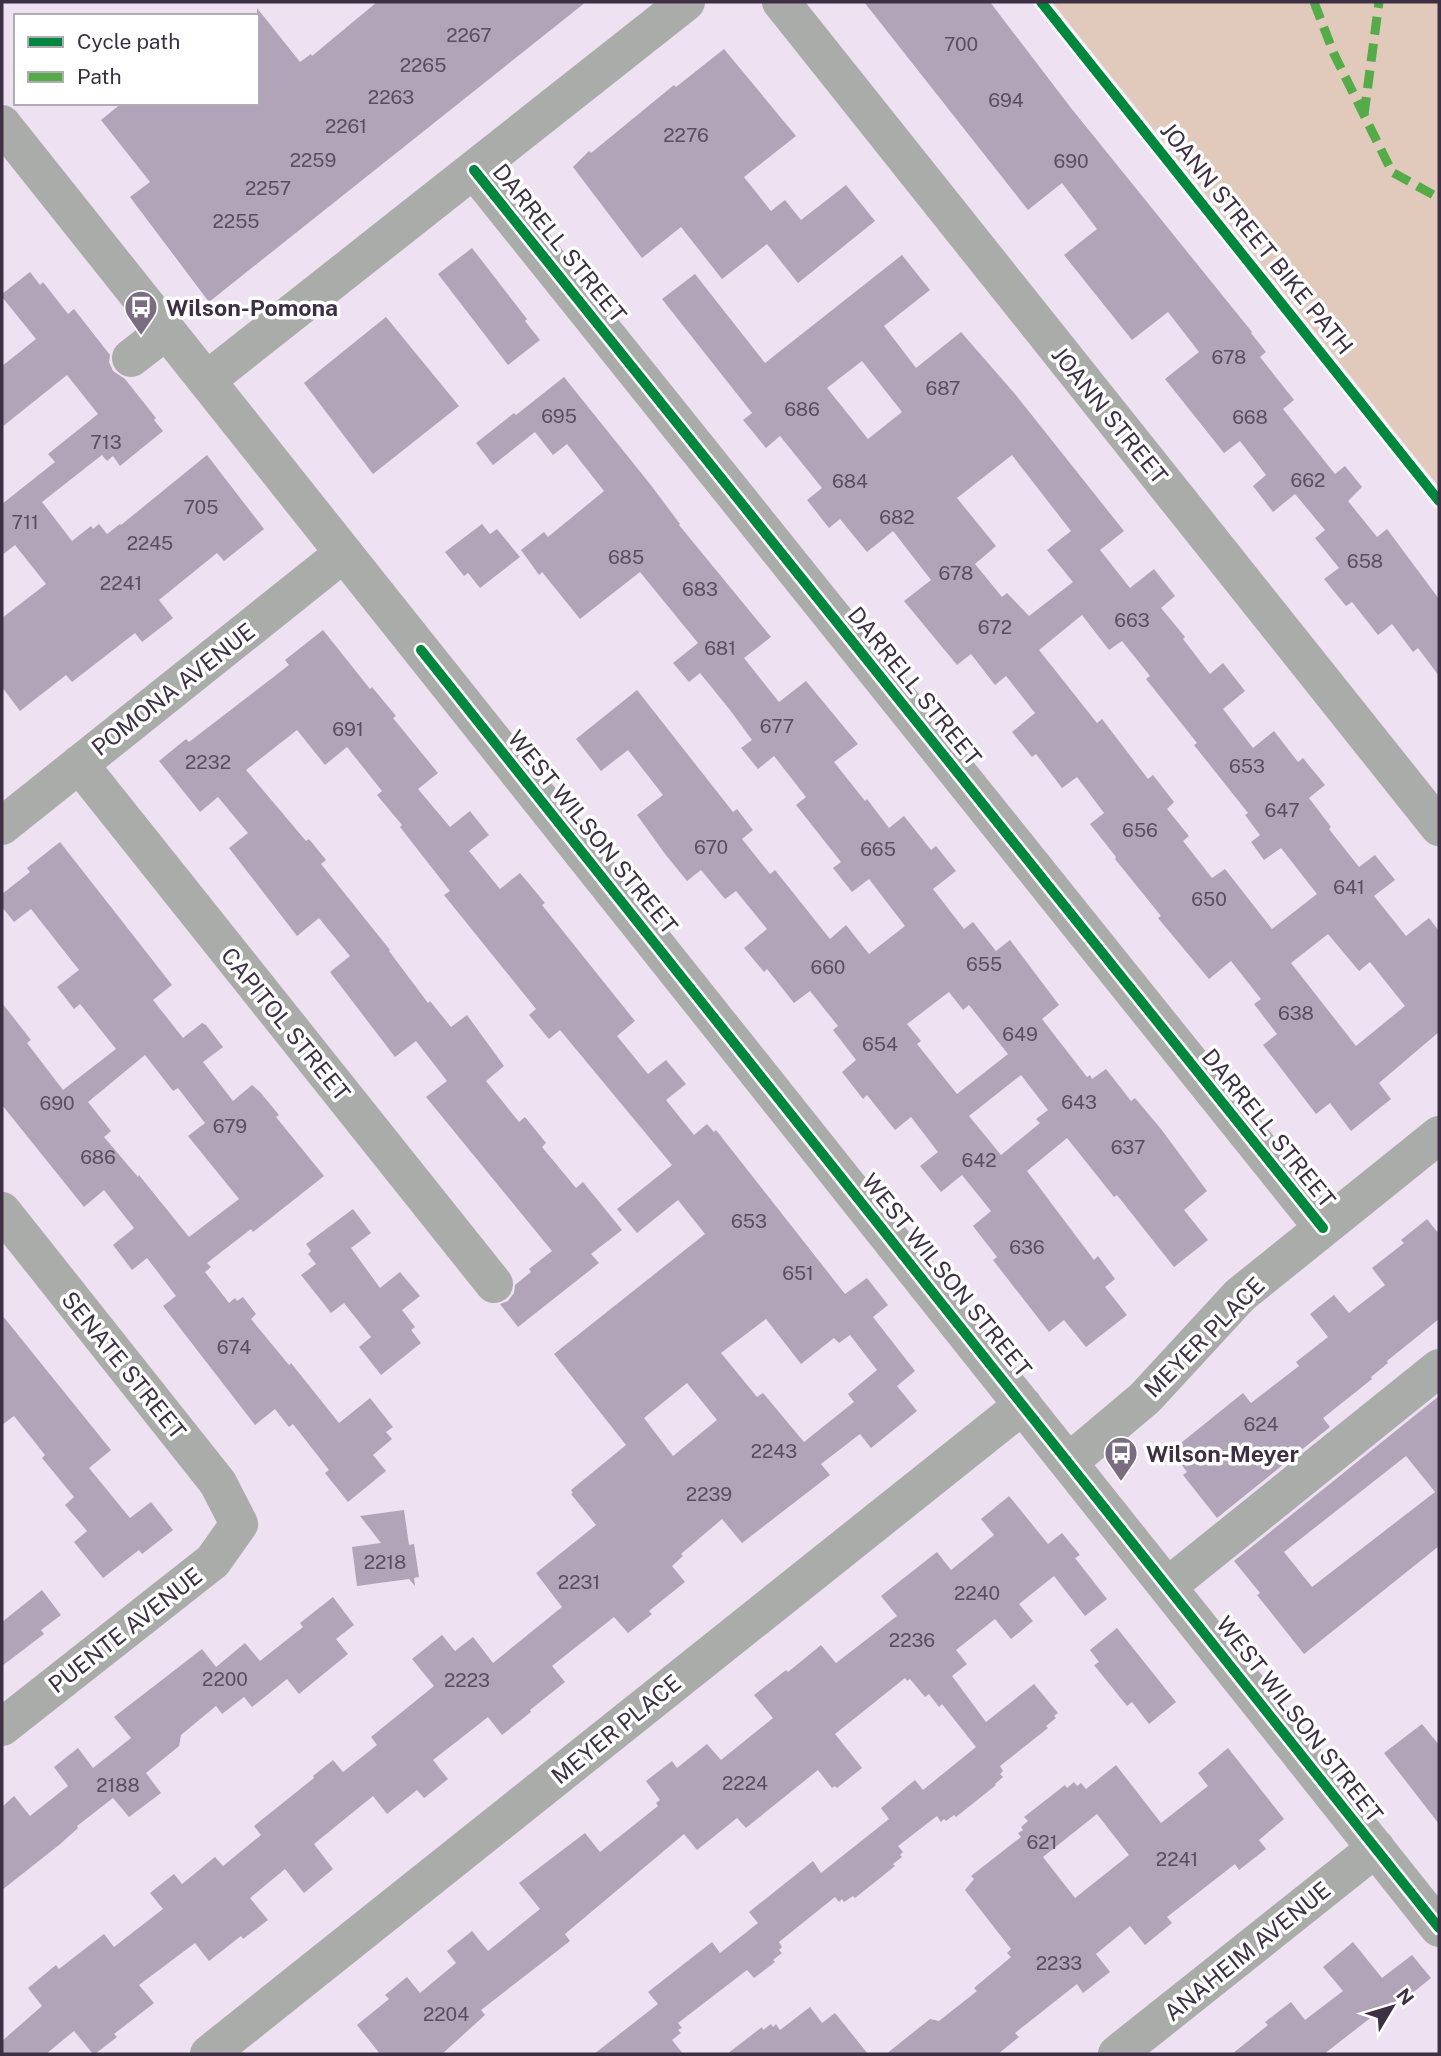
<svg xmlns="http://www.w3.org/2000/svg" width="1441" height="2056" viewBox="0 0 1441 2056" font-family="'Public Sans',sans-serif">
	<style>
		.green { fill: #e1cabb }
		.building { fill: #b2a4b8; fill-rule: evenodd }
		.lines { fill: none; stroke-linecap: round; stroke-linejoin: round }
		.minor { stroke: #aaaca9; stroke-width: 38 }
		.quiet { stroke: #55ab47; stroke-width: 9; stroke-dasharray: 18 9; stroke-linecap: butt }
		.cycleway-casing { stroke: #fff; stroke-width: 15 }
		.cycleway { stroke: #00873e; stroke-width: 10 }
		.labels { text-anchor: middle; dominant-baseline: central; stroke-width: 7; stroke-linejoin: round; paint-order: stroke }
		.number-label { font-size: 19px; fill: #5a4c61 }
		.street-label { font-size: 23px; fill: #3d2f44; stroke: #fff }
		.poi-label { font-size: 23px; font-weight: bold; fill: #3d2f44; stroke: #fff; text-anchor: start }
	</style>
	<rect width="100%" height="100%" fill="#ede1f2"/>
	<path class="green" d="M 1052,2 L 1439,2 L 1439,487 Z"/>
	<path class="building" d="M 377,2 L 586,2 L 209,302 L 130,197 L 150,182 L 101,120 L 122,103 L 257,103 L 257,8 L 300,62 L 311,54 L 312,56 Z
		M 864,2 L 990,2 L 1071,108 L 1252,332 L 1251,333 L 1266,352 L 1260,357 L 1294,400 L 1283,409 L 1335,474 L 1345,466 L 1362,487 L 1348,501 L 1377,537 L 1387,529 L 1439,599 L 1439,676 L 1418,648 L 1413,652 L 1392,624 L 1378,635 L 1352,602 L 1346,606 L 1324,579 L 1339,568 L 1315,538 L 1325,530 L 1295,494 L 1273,512 L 1253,486 L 1266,475 L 1240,441 L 1224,453 L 1165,379 L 1199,352 L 1168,312 L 1132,340 L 1064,255 L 1097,229 L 1062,183 L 1028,210 Z
		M 724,49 L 796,136 L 744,177 L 771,211 L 785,200 L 801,220 L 846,185 L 875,221 L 798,283 L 767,244 L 722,279 L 681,227 L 642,258 L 573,167 L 589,151 L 591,153 L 674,85 L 676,87 Z
		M 472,248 L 527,319 L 525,321 L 540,340 L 508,365 L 438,274 Z
		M 902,255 L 930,290 L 884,326 L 916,368 L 961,332 L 1015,394 L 1124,531 L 1100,550 L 1130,588 L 1154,569 L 1175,596 L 1161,608 L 1185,637 L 1183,639 L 1210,674 L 1223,663 L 1245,691 L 1223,709 L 1253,748 L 1274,731 L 1298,762 L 1303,758 L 1325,785 L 1309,798 L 1331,827 L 1329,829 L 1359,867 L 1375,855 L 1395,880 L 1374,896 L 1406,936 L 1429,918 L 1439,931 L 1439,1032 L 1379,1083 L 1391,1099 L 1351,1131 L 1330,1103 L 1316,1114 L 1263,1045 L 1277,1034 L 1254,1004 L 1261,999 L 1231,961 L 1209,979 L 1158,918 L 1161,916 L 1115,859 L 1116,857 L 1090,824 L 1104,813 L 1077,777 L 1062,788 L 1036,754 L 1032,757 L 1012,732 L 1035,713 L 1006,676 L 995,685 L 971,654 L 957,665 L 904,601 L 931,580 L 893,531 L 867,552 L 840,519 L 829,528 L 807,500 L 822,488 L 780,436 L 766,448 L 743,420 L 752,413 L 662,299 L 695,274 L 765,363 ZM 862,361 L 902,412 L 868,439 L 827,388 ZM 1012,455 L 1071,531 L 1047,550 L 1073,582 L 1029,616 L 1007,593 L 1002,597 L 975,564 L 996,546 L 957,498 ZM 1082,615 L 1109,650 L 1122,641 L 1150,676 L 1146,679 L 1197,743 L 1194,745 L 1248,813 L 1245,815 L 1260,835 L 1251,842 L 1264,860 L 1281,848 L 1317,894 L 1272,929 L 1225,869 L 1212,878 L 1183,841 L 1189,836 L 1167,809 L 1174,802 L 1153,775 L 1148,779 L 1102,719 L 1097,723 L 1039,650 ZM 1328,934 L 1359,971 L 1370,962 L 1405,1006 L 1356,1046 L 1291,963 Z
		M 30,272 L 40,285 L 43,282 L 68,314 L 74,309 L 110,355 L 109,362 L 113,371 L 125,379 L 156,418 L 154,420 L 163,431 L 120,466 L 113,456 L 107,461 L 102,455 L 42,502 L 72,541 L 91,526 L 93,529 L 99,524 L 107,534 L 120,524 L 121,525 L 207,455 L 264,529 L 224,561 L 217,553 L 159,600 L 173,618 L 142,642 L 135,633 L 72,682 L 66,675 L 20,711 L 2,687 L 2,618 L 46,584 L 15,545 L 2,555 L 2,504 L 55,462 L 48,454 L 98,414 L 67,375 L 2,427 L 2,366 L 36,339 L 2,297 L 2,294 Z
		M 386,317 L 459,406 L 373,474 L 304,383 Z
		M 564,377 L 650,484 L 680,524 L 679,525 L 771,637 L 744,658 L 779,702 L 806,681 L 858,744 L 834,762 L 865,801 L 867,799 L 889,828 L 904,816 L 931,850 L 936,846 L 956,871 L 933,889 L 964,929 L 973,922 L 996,951 L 1010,940 L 1059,1005 L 1042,1019 L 1087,1077 L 1090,1075 L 1092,1079 L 1106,1069 L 1131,1101 L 1135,1098 L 1161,1129 L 1207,1191 L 1184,1210 L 1208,1240 L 1174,1267 L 1117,1195 L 1114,1197 L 1067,1138 L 1027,1171 L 1094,1260 L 1098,1256 L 1115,1279 L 1105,1287 L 1127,1315 L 1086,1347 L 1064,1320 L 1049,1332 L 993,1260 L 997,1257 L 973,1226 L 991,1211 L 962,1175 L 941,1192 L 920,1166 L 938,1152 L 911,1117 L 895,1130 L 867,1095 L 863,1099 L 842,1072 L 856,1060 L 833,1030 L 838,1026 L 810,991 L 794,1003 L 767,969 L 764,972 L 744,948 L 767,929 L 736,891 L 725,899 L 701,870 L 687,881 L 665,854 L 637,815 L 663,795 L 628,750 L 601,771 L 576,739 L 637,690 L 733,812 L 737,809 L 753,830 L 742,839 L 770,874 L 775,870 L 830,939 L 846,925 L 869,954 L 905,926 L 869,879 L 852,892 L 833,868 L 841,862 L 796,805 L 806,797 L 774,756 L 758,769 L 741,748 L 752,740 L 730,710 L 700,673 L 689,682 L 673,663 L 698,643 L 640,572 L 580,619 L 542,572 L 539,575 L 521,550 L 544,532 L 548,537 L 604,491 L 567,444 L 553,455 L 535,432 L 493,465 L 476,443 L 514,413 L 516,415 ZM 949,992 L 963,1010 L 969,1005 L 1008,1054 L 957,1094 L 917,1044 L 921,1041 L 907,1024 ZM 1021,1075 L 1048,1110 L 1036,1119 L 1040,1123 L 1001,1155 L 969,1116 Z
		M 482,524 L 490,534 L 497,529 L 520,557 L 480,588 L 468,573 L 464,576 L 445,552 Z
		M 323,630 L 370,689 L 372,687 L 396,716 L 393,718 L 438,773 L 418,789 L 450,827 L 470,811 L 489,835 L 469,851 L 500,889 L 520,873 L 545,903 L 542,905 L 635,1021 L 617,1036 L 648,1074 L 666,1060 L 686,1084 L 666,1100 L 694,1135 L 707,1124 L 714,1132 L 716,1130 L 845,1294 L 867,1278 L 888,1305 L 873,1317 L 915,1371 L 897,1386 L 917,1411 L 871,1448 L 860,1434 L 821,1464 L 830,1475 L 742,1543 L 722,1519 L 681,1554 L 683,1556 L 672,1566 L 685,1582 L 649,1611 L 652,1614 L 628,1633 L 614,1617 L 552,1666 L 565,1682 L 530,1710 L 531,1712 L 502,1735 L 488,1717 L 433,1760 L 448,1779 L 424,1798 L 417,1790 L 387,1814 L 373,1796 L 314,1844 L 333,1869 L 304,1893 L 285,1869 L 250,1898 L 268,1920 L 243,1939 L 241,1936 L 209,1961 L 195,1943 L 139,1985 L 154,2003 L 114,2034 L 117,2037 L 95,2054 L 93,2054 L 74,2031 L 46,2054 L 2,2054 L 2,2041 L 42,2006 L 28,1988 L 56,1965 L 59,1969 L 104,1934 L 114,1947 L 163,1909 L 150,1893 L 174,1874 L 182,1884 L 215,1857 L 223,1866 L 261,1835 L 254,1826 L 314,1778 L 313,1776 L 333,1760 L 343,1772 L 377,1745 L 371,1737 L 434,1686 L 412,1659 L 442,1635 L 455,1651 L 473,1637 L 493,1663 L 562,1607 L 536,1573 L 596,1525 L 571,1494 L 573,1493 L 571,1490 L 626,1445 L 554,1354 L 705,1234 L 678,1200 L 637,1233 L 617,1209 L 672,1165 L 560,1030 L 549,1039 L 529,1015 L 536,1009 L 444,895 L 450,891 L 400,827 L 402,825 L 377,795 L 382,791 L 347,747 L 325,765 L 297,730 L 246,770 L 306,841 L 309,839 L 326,860 L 321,864 L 390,950 L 389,951 L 428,1003 L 430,1001 L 451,1027 L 467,1015 L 504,1066 L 486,1081 L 519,1122 L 525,1117 L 546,1143 L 542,1147 L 576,1188 L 583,1182 L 622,1230 L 591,1254 L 599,1263 L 518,1327 L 500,1304 L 508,1301 L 514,1293 L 515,1285 L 531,1272 L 529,1269 L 552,1251 L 426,1097 L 447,1081 L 416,1041 L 395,1057 L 330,972 L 350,956 L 319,918 L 297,936 L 229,848 L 248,833 L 218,797 L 200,812 L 159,761 L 186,739 L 189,742 L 289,665 L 285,660 ZM 766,1319 L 801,1364 L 834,1338 L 839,1343 L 850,1335 L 877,1370 L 848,1394 L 854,1402 L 804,1442 L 763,1393 L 757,1397 L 721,1353 ZM 687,1383 L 717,1420 L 673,1456 L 644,1418 Z
		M 60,842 L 172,985 L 153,1000 L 183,1038 L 202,1023 L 206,1025 L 223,1047 L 203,1062 L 233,1101 L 252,1085 L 260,1092 L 279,1115 L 276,1117 L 324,1176 L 253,1232 L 251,1229 L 207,1263 L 211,1267 L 205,1272 L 229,1303 L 235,1298 L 237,1301 L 243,1297 L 256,1314 L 251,1319 L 289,1365 L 291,1363 L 339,1423 L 370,1398 L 393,1427 L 386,1432 L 392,1439 L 373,1455 L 386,1471 L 348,1502 L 325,1473 L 329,1470 L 293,1424 L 289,1427 L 275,1409 L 255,1425 L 163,1306 L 176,1296 L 147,1258 L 132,1270 L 113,1245 L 134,1228 L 104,1190 L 84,1207 L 2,1105 L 2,1003 L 31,1040 L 27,1043 L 63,1090 L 116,1049 L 80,1004 L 74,1009 L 57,987 L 79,970 L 31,909 L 14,922 L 2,907 L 2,894 L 30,872 L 27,868 ZM 145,1055 L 173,1091 L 178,1088 L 205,1123 L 188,1136 L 239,1199 L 189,1237 L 139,1175 L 138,1177 L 104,1137 L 111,1131 L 88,1102 Z
		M 353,1209 L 371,1233 L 351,1248 L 380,1288 L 400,1272 L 420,1296 L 402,1310 L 415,1327 L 411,1330 L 421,1343 L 381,1375 L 359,1347 L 371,1337 L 344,1303 L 331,1313 L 301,1275 L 316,1264 L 308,1254 L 311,1251 L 306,1244 Z
		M 1427,1219 L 1439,1234 L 1439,1319 L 1387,1361 L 1388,1363 L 1371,1377 L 1372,1379 L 1323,1418 L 1330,1427 L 1217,1518 L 1183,1475 L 1187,1472 L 1171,1451 L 1243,1393 L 1251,1403 L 1299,1366 L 1296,1362 L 1328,1337 L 1310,1314 L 1334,1295 L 1349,1313 L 1385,1285 L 1372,1268 L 1404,1243 L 1401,1240 Z
		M 2,1315 L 111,1450 L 89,1468 L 130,1518 L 151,1502 L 173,1530 L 142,1554 L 139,1550 L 103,1578 L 74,1542 L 87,1531 L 65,1505 L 74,1497 L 42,1458 L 45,1455 L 14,1416 L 2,1425 Z
		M 1439,1396 L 1439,1546 L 1304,1654 L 1257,1595 L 1260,1593 L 1234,1561 ZM 1406,1456 L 1435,1492 L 1312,1587 L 1284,1552 Z
		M 1009,1496 L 1048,1544 L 1062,1533 L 1080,1555 L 1075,1558 L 1107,1599 L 1085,1616 L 1054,1576 L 1019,1604 L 1033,1621 L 1011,1639 L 995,1619 L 956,1650 L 967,1664 L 952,1676 L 986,1722 L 1034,1684 L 1058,1713 L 1054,1716 L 1056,1718 L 1046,1726 L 1048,1728 L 1000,1766 L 1003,1771 L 1000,1774 L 1003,1777 L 995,1784 L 996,1785 L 956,1817 L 954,1815 L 946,1821 L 944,1819 L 941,1822 L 937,1816 L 898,1846 L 903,1852 L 900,1855 L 902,1857 L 893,1864 L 895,1866 L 855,1898 L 853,1896 L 844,1902 L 842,1899 L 839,1902 L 835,1897 L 779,1942 L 782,1947 L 779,1950 L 782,1953 L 773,1960 L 775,1962 L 754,1978 L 747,1970 L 678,2023 L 682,2028 L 678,2030 L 681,2033 L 672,2040 L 683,2054 L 594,2054 L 658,2004 L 648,1992 L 712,1942 L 720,1953 L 758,1923 L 749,1912 L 813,1861 L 821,1873 L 889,1819 L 881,1808 L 915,1780 L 923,1790 L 976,1747 L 942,1704 L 939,1707 L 929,1694 L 925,1697 L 910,1679 L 907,1681 L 905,1678 L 835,1734 L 862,1768 L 837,1788 L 835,1786 L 832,1788 L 818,1770 L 746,1828 L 737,1818 L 697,1850 L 684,1834 L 565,1934 L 570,1941 L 481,2010 L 485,2015 L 442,2054 L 380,2054 L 357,2025 L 389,1999 L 385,1995 L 407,1977 L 420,1993 L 456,1963 L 447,1951 L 472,1931 L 488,1951 L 540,1909 L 519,1883 L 585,1833 L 600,1852 L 658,1806 L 656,1803 L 660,1800 L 646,1781 L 672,1761 L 677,1768 L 707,1744 L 721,1760 L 773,1718 L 754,1695 L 786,1670 L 788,1672 L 821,1645 L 836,1663 L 897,1616 L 881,1596 L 937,1552 L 951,1570 L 994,1535 L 981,1519 Z
		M 404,1510 L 409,1545 L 414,1544 L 419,1577 L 414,1578 L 415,1586 L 409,1579 L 357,1586 L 352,1547 L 381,1543 L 360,1516 Z
		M 42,1590 L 61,1615 L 41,1630 L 44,1634 L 2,1666 L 2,1622 Z
		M 333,1597 L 354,1625 L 336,1639 L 348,1654 L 299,1694 L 287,1679 L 252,1707 L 244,1697 L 222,1714 L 216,1706 L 181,1735 L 179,1746 L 146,1773 L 161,1793 L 129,1817 L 113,1798 L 77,1826 L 78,1828 L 59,1845 L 2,1890 L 2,1807 L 14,1796 L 30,1816 L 68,1786 L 54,1767 L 78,1748 L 93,1768 L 131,1738 L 114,1717 L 202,1649 L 216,1667 L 245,1643 L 260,1661 L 303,1627 L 300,1623 Z
		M 1117,1628 L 1176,1702 L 1149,1724 L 1132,1702 L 1127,1706 L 1094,1665 L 1099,1662 L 1090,1650 Z
		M 1422,1724 L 1439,1745 L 1439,1824 L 1384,1753 Z
		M 1228,1748 L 1284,1819 L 1259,1840 L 1266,1849 L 1239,1870 L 1235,1864 L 1167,1917 L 1172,1923 L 1145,1945 L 1130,1926 L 1096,1954 L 1110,1972 L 1083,1993 L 1077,1984 L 1015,2033 L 1019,2037 L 998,2054 L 886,2054 L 930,2019 L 939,2021 L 977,1991 L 974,1988 L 1011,1957 L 1007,1953 L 1011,1949 L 965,1890 L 974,1879 L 971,1876 L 1021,1837 L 1018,1833 L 1023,1830 L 1021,1827 L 1028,1821 L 1024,1817 L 1065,1785 L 1067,1788 L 1074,1782 L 1077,1786 L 1081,1783 L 1086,1789 L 1116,1765 L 1161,1823 L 1208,1786 L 1198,1773 ZM 1097,1814 L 1129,1855 L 1075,1898 L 1043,1857 Z
		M 1353,1942 L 1382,1978 L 1412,1955 L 1431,1978 L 1395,2007 L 1391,2002 L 1324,2054 L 1232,2054 L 1268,2025 L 1265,2022 L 1291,2002 L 1305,2020 L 1343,1991 L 1323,1967 Z
		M 810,2007 L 822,2023 L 835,2013 L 868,2054 L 727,2054 L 762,2027 L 763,2030 L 771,2024 L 773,2027 L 776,2024 L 780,2030 Z"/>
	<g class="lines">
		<path class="minor" d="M 781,2 L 1439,827
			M 2,124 L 1439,1928
			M 474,170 L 1323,1228
			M 131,358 L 166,331
			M 207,380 L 686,2
			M 79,764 L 494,1284
			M 2,826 L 344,553
			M 2,1211 L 218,1483 L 239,1524 L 213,1561 L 2,1727
			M 1069,1462 L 1145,1398 L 1240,1295 L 1439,1135
			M 1168,1586 L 1439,1368
			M 209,2054 L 1023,1405
			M 1117,2054 L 1376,1848"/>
		<path class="quiet" d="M 1314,2 L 1334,54 L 1392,172 L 1439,198
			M 1364,115 L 1379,2"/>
		<defs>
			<path id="cycleway" d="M 1041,2 L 1439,501
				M 474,170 L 1323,1228
				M 421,650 L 1439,1928"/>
		</defs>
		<use href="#cycleway" class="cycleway-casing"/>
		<use href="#cycleway" class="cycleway"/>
	</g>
	<defs>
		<symbol id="bus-pin" viewBox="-11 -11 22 30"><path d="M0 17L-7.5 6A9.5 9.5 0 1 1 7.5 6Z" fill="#7b6d81" stroke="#fff"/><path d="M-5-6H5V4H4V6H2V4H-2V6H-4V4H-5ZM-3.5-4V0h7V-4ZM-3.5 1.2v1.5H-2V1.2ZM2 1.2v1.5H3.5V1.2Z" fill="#fff"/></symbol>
	</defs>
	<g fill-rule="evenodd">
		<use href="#bus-pin" x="122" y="288" width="38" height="52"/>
		<use href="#bus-pin" x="1102" y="1434" width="38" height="52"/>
	</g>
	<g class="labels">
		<g class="number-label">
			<text x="469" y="35">2267</text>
			<text x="961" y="44">700</text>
			<text x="423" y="65">2265</text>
			<text x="391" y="97">2263</text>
			<text x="1006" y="100">694</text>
			<text x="346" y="126">2261</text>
			<text x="686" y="135">2276</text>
			<text x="313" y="160">2259</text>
			<text x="1071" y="161">690</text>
			<text x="268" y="188">2257</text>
			<text x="236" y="221">2255</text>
			<text x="1229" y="357">678</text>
			<text x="943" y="388">687</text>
			<text x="802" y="409">686</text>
			<text x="559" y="416">695</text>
			<text x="1250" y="417">668</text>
			<text x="106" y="442">713</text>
			<text x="1308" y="480">662</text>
			<text x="850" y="481">684</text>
			<text x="201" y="507">705</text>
			<text x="897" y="517">682</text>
			<text x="25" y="522">711</text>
			<text x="150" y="543">2245</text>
			<text x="626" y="557">685</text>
			<text x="1365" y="561">658</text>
			<text x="956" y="573">678</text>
			<text x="121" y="583">2241</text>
			<text x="700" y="589">683</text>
			<text x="1132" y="620">663</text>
			<text x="995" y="627">672</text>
			<text x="720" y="648">681</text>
			<text x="777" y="726">677</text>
			<text x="348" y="729">691</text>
			<text x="208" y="762">2232</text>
			<text x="1247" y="766">653</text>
			<text x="1282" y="810">647</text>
			<text x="1140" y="830">656</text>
			<text x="711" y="847">670</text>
			<text x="878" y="849">665</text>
			<text x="1349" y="887">641</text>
			<text x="1209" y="899">650</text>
			<text x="984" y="964">655</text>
			<text x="828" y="967">660</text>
			<text x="1296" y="1013">638</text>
			<text x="1020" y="1034">649</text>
			<text x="880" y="1044">654</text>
			<text x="1079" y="1102">643</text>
			<text x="57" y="1103">690</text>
			<text x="230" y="1126">679</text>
			<text x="1128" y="1147">637</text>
			<text x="98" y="1157">686</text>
			<text x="979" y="1160">642</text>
			<text x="749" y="1221">653</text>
			<text x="1027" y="1247">636</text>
			<text x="798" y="1273">651</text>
			<text x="234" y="1347">674</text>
			<text x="1261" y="1424">624</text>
			<text x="774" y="1451">2243</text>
			<text x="709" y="1494">2239</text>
			<text x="385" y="1562">2218</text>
			<text x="579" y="1582">2231</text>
			<text x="977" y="1593">2240</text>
			<text x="912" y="1640">2236</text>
			<text x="225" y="1679">2200</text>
			<text x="467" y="1680">2223</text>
			<text x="745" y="1783">2224</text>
			<text x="118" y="1785">2188</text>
			<text x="1042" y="1842">621</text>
			<text x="1177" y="1859">2241</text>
			<text x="1059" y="1963">2233</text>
			<text x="446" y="2014">2204</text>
		</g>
		<g class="street-label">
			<text transform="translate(1257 238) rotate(51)">JOANN STREET BIKE PATH</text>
			<text transform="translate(560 243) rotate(51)">DARRELL STREET</text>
			<text transform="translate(1110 415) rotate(51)">JOANN STREET</text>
			<text transform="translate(915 686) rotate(51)">DARRELL STREET</text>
			<text transform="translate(173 689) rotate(-38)">POMONA AVENUE</text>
			<text transform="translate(593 832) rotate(51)">WEST WILSON STREET</text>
			<text transform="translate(286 1024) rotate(51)">CAPITOL STREET</text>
			<text transform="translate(1269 1128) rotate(51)">DARRELL STREET</text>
			<text transform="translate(947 1275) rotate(51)">WEST WILSON STREET</text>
			<text transform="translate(1204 1337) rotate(-45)">MEYER PLACE</text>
			<text transform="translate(124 1365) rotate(51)">SENATE STREET</text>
			<text transform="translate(125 1630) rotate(-38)">PUENTE AVENUE</text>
			<text transform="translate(1300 1719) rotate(52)">WEST WILSON STREET</text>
			<text transform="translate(616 1729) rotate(-39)">MEYER PLACE</text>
			<text transform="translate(1247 1951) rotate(-39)">ANAHEIM AVENUE</text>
		</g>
		<g class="poi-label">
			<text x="166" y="307">Wilson-Pomona</text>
			<text x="1146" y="1453">Wilson-Meyer</text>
		</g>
	</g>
	<rect width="1441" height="2056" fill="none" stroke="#3d2f44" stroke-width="7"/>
	<rect x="14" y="14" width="245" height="91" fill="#ffffff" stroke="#b1acb4" stroke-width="2"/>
	<rect x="28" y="37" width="35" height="10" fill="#00873e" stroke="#b1acb4" stroke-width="2"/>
	<text x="77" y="49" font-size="21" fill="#3d2f44">Cycle path</text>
	<rect x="28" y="72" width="35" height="10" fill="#55ab47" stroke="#b1acb4" stroke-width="2"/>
	<text x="77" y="84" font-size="21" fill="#3d2f44">Path</text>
	<g transform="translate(1392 2007) rotate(52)" stroke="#ffffff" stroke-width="5" paint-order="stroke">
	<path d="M0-5L12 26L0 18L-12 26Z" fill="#3d2f44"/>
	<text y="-10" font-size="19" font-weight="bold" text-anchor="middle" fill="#3d2f44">N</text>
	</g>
</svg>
